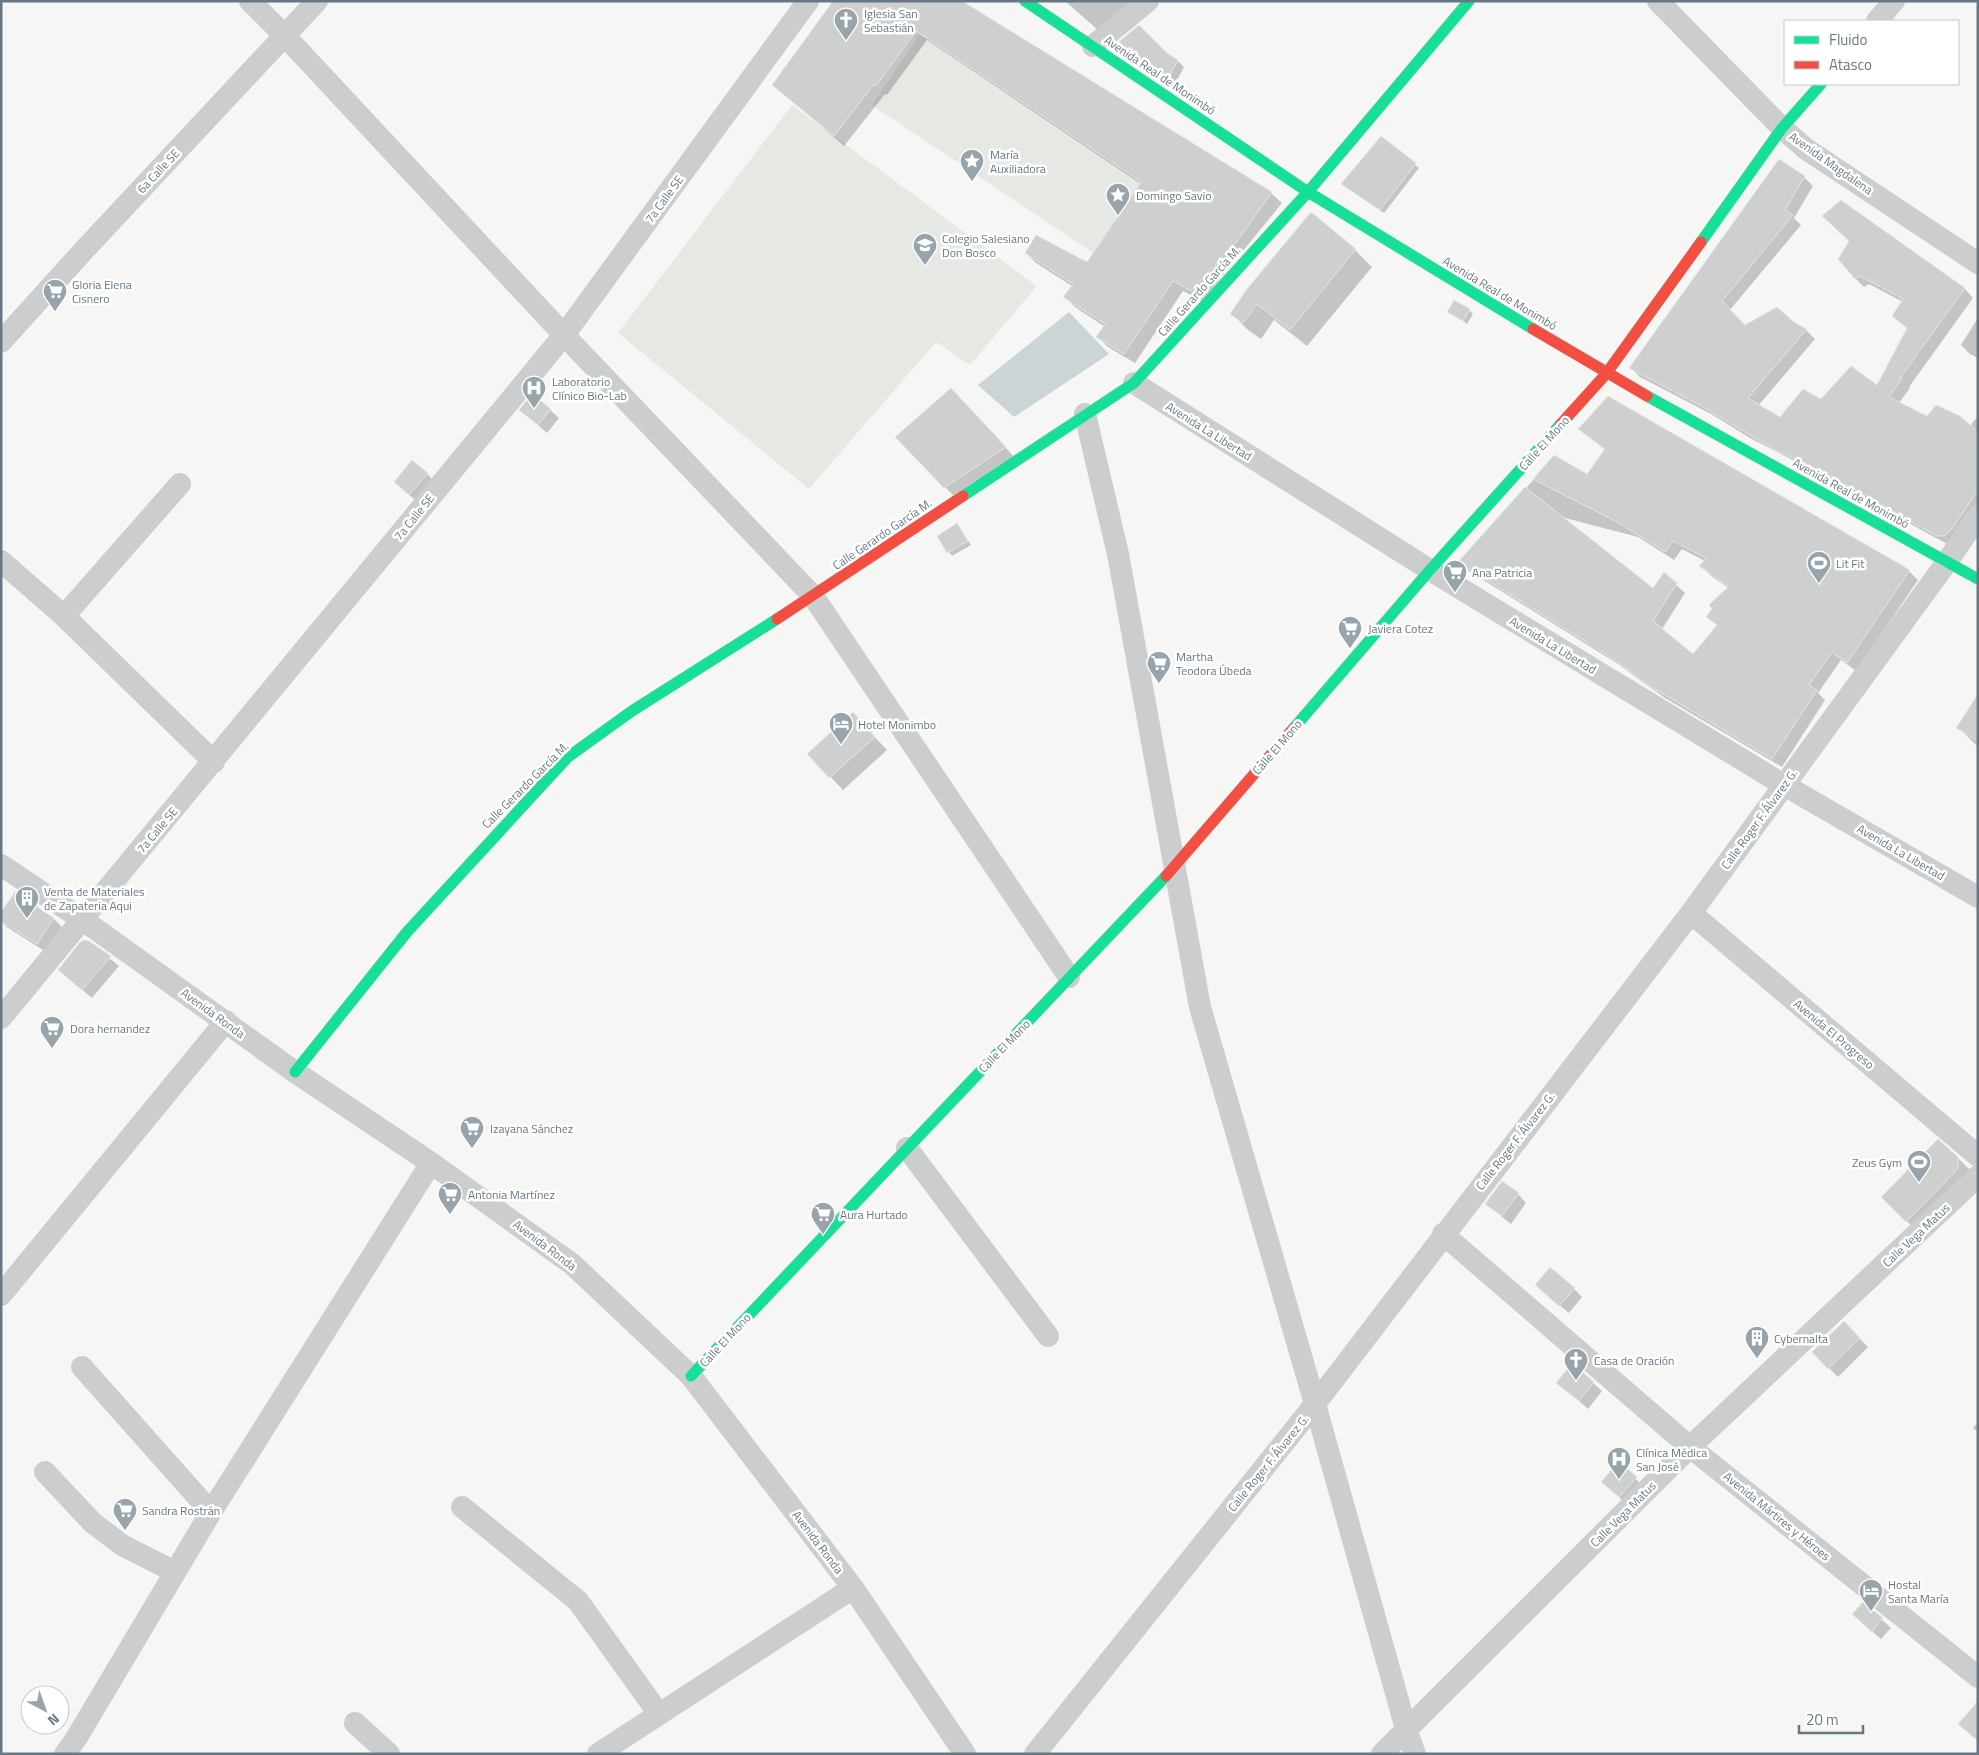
<svg xmlns="http://www.w3.org/2000/svg" width="1979" height="1755" viewBox="0 0 1979 1755" font-family="'Titillium Web',sans-serif">
	<style>
		.green { fill: #e6e9e3 }
		.water { fill: #cbd4d6 }
		.shadow { fill: #0003; fill-rule: evenodd }
		.building { fill: #ced0d0; stroke: #e5e5e4 }
		.lines { fill: none; stroke-linecap: round; stroke-linejoin: round }
		.fast-casing { stroke: #d3d4d5; stroke-width: 12 }
		.jam-casing { stroke: #d3d4d5; stroke-width: 12 }
		.street { stroke: #cccdce; stroke-width: 22 }
		.fast { stroke: #16e098; stroke-width: 11 }
		.jam { stroke: #f24e42; stroke-width: 11 }
		.labels { text-anchor: middle; dominant-baseline: central; stroke-width: 5; stroke-linejoin: round; paint-order: stroke }
		.poi-label { font-size: 12px; fill: #667885; stroke: #fff; text-anchor: start }
		.street-label { font-size: 12px; fill: #667885; stroke: #fff }
	</style>
	<rect width="100%" height="100%" fill="#f6f6f5"/>
	<path class="green" d="M 920,34 L 1141,182 L 1093,253 L 872,105 Z
		M 792,105 L 1037,286 L 970,365 L 936,342 L 809,489 L 618,333 Z"/>
	<path class="water" d="M 1069,312 L 1109,354 L 1014,417 L 978,385 Z"/>
	<path class="shadow" d="M 960,1 L 1271,193 L 1282,203 L 1202,301 L 1183,291 L 1135,363 L 1108,347 L 1098,337 L 1105,327 L 1075,307 L 1065,297 L 1072,286 L 1036,263 L 1026,253 L 1087,264 L 1141,184 L 927,40 L 887,95 L 885,94 L 844,146 L 774,85 Z
		M 1065,1 L 1131,1 L 1099,31 Z
		M 1120,45 L 1166,54 L 1178,61 L 1184,67 L 1175,84 L 1127,52 Z
		M 1381,137 L 1419,168 L 1384,213 L 1347,188 Z
		M 1804,177 L 1813,186 L 1794,218 L 1801,225 L 1729,311 L 1745,326 L 1794,324 L 1806,330 L 1815,339 L 1758,406 L 1780,418 L 1821,400 L 1877,386 L 1908,329 L 1894,316 L 1903,302 L 1869,284 L 1864,287 L 1856,279 L 1850,241 L 1841,202 L 1965,289 L 1973,298 L 1909,387 L 1910,388 L 1899,403 L 1928,417 L 1970,426 L 1978,416 L 1978,512 L 1947,544 L 1827,478 L 1750,438 L 1713,415 L 1640,377 L 1631,368 Z
		M 1355,250 L 1372,267 L 1307,346 L 1274,320 L 1261,339 L 1248,330 L 1231,313 Z
		M 1469,310 L 1473,314 L 1467,324 L 1449,311 Z
		M 1978,318 L 1978,358 L 1970,354 L 1961,345 Z
		M 964,403 L 1018,461 L 958,500 L 945,487 Z
		M 521,410 L 550,410 L 559,418 L 547,433 Z
		M 1579,429 L 1909,571 L 1918,580 L 1856,671 L 1841,660 L 1818,693 L 1825,700 L 1782,767 L 1665,698 L 1618,664 L 1469,571 L 1460,562 L 1555,456 L 1587,475 L 1605,450 ZM 1561,517 L 1638,537 L 1674,560 L 1682,549 L 1705,561 L 1701,566 L 1710,575 L 1729,588 L 1708,616 L 1717,626 L 1693,655 L 1662,629 L 1685,593 L 1664,574 L 1653,590 Z
		M 427,474 L 435,482 L 418,502 L 404,491 Z
		M 957,525 L 971,545 L 952,556 L 938,536 Z
		M 1978,696 L 1978,747 L 1958,727 Z
		M 853,714 L 887,750 L 843,790 L 809,754 Z
		M 15,894 L 54,919 L 62,927 L 46,952 L 7,927 L 1,921 Z
		M 89,942 L 119,966 L 92,998 L 68,978 Z
		M 1958,1158 L 1971,1171 L 1920,1234 L 1882,1197 Z
		M 1518,1194 L 1526,1203 L 1511,1224 L 1486,1204 Z
		M 1574,1289 L 1582,1297 L 1569,1313 L 1545,1293 Z
		M 1844,1323 L 1868,1347 L 1838,1377 L 1813,1352 Z
		M 1558,1383 L 1593,1383 L 1602,1391 L 1588,1409 Z
		M 1978,1422 L 1978,1432 L 1973,1428 Z
		M 1619,1463 L 1644,1487 L 1628,1505 L 1611,1490 Z
		M 1863,1603 L 1891,1628 L 1881,1639 L 1862,1623 Z"/>
	<path class="building" d="M 833,1 L 962,1 L 1272,192 L 1237,241 L 1191,291 L 1173,281 L 1124,354 L 1096,337 L 1105,324 L 1063,297 L 1073,284 L 1025,253 L 1036,235 L 1087,262 L 1141,182 L 916,31 L 876,86 L 874,84 L 834,136 L 772,85 Z
		M 1139,25 L 1167,53 L 1178,60 L 1168,78 L 1119,45 L 1120,41 Z
		M 1381,136 L 1416,163 L 1380,210 L 1341,184 Z
		M 1779,159 L 1805,176 L 1785,210 L 1793,215 L 1722,301 L 1745,325 L 1777,307 L 1795,323 L 1807,329 L 1748,398 L 1780,417 L 1803,389 L 1821,399 L 1851,366 L 1877,385 L 1907,328 L 1892,316 L 1903,299 L 1860,276 L 1855,279 L 1838,259 L 1849,241 L 1822,216 L 1841,200 L 1965,288 L 1900,378 L 1902,378 L 1889,397 L 1927,416 L 1936,405 L 1960,416 L 1978,432 L 1978,490 L 1952,529 L 1944,536 L 1937,536 L 1911,522 L 1876,501 L 1817,469 L 1775,450 L 1703,407 L 1629,368 Z
		M 1311,212 L 1356,249 L 1290,330 L 1257,304 L 1243,323 L 1230,314 L 1247,289 Z
		M 1454,300 L 1470,309 L 1463,321 L 1447,312 Z
		M 951,388 L 1006,447 L 944,488 L 895,437 Z
		M 532,394 L 551,409 L 538,425 L 519,410 Z
		M 1608,396 L 1910,570 L 1847,663 L 1832,652 L 1809,685 L 1817,690 L 1772,759 L 1655,689 L 1607,655 L 1458,562 L 1525,487 L 1653,588 L 1664,572 L 1677,583 L 1653,621 L 1693,654 L 1717,625 L 1706,617 L 1712,609 L 1709,605 L 1729,586 L 1699,566 L 1706,558 L 1673,541 L 1665,552 L 1617,522 L 1533,479 L 1554,455 L 1587,474 L 1605,449 L 1578,429 Z
		M 412,460 L 428,473 L 409,495 L 394,482 Z
		M 957,523 L 968,541 L 947,553 L 937,536 Z
		M 1978,694 L 1978,741 L 1956,728 Z
		M 853,712 L 875,737 L 829,778 L 807,754 Z
		M 15,892 L 54,918 L 37,944 L 1,921 L 1,912 Z
		M 85,940 L 89,941 L 111,956 L 82,990 L 58,970 L 80,942 Z
		M 1938,1139 L 1958,1157 L 1958,1169 L 1906,1222 L 1881,1197 Z
		M 1502,1181 L 1519,1193 L 1502,1216 L 1485,1204 Z
		M 1550,1267 L 1575,1288 L 1559,1306 L 1535,1285 Z
		M 1844,1321 L 1860,1338 L 1828,1369 L 1812,1352 Z
		M 1572,1363 L 1594,1382 L 1579,1401 L 1556,1383 Z
		M 1619,1461 L 1637,1477 L 1619,1497 L 1601,1482 Z
		M 1863,1602 L 1883,1618 L 1872,1632 L 1852,1614 Z
		M 1978,1701 L 1978,1741 L 1958,1724 Z"/>
	<g class="lines">
		<defs>
			<path id="fast" d="M 1025,1 L 1308,192 L 1533,329
				M 1701,242 L 1782,128 L 1821,84
				M 1647,396 L 1978,579
				M 963,496 L 1134,383 L 1308,192 L 1469,1
				M 1293,729 L 1430,570 L 1560,425
				M 295,1072 L 407,932 L 568,757 L 632,711 L 777,619
				M 691,1376 L 1166,876"/>
			<path id="jam" d="M 1533,329 L 1647,396
				M 1560,425 L 1606,374 L 1701,242
				M 777,619 L 963,496
				M 1166,876 L 1293,729"/>
		</defs>
		<use href="#fast" class="fast-casing"/>
		<use href="#jam" class="jam-casing"/>
		<path class="street" d="M 250,1 L 285,36 L 564,335 L 813,596 L 1069,977
			M 1658,1 L 1782,128 L 1806,149 L 1978,263
			M 1877,21 L 1894,1
			M 1093,46 L 1148,1
			M 1,342 L 85,249 L 317,1
			M 1134,383 L 1430,570 L 1784,785 L 1978,897
			M 1085,414 L 1118,554 L 1200,1007 L 1315,1404 L 1406,1729 L 1415,1754
			M 1,561 L 64,616 L 214,762
			M 64,616 L 180,484
			M 1,865 L 83,920 L 295,1072 L 431,1163 L 572,1264 L 691,1376 L 853,1588 L 965,1754
			M 1691,913 L 1978,1156
			M 1,1018 L 564,335 L 808,1
			M 907,1148 L 1048,1336
			M 1443,1234 L 1690,1447 L 1978,1677
			M 1,1295 L 226,1021
			M 82,1367 L 211,1512
			M 45,1472 L 93,1523 L 122,1545 L 175,1572
			M 462,1507 L 578,1601 L 659,1714
			M 355,1723 L 389,1754
			M 65,1754 L 77,1737 L 211,1512 L 431,1163
			M 598,1754 L 853,1588
			M 1035,1754 L 1315,1404 L 1691,913 L 1947,562 L 1978,516
			M 1382,1754 L 1690,1447 L 1978,1176"/>
		<use href="#fast" class="fast"/>
		<use href="#jam" class="jam"/>
	</g>
	<defs>
		<symbol id="church-pin" viewBox="-11 -11 22 30"><path d="M0 17L-7.5 6A9.5 9.5 0 1 1 7.5 6Z" fill="#98a4ac" stroke="#fff"/><path d="M-1.2-6h2.4v3.5h3.3v2.4h-3.3V6h-2.4V-.1h-3.3v-2.4h3.3Z" fill="#fff"/></symbol>
		<symbol id="sight-pin" viewBox="-11 -11 22 30"><path d="M0 17L-7.5 6A9.5 9.5 0 1 1 7.5 6Z" fill="#98a4ac" stroke="#fff"/><path d="M0-6L1.8-2.2L6-1.7L2.9 1.2L3.7 5.4L0 3.3L-3.7 5.4L-2.9 1.2L-6-1.7L-1.8-2.2Z" fill="#fff"/></symbol>
		<symbol id="school-pin" viewBox="-11 -11 22 30"><path d="M0 17L-7.5 6A9.5 9.5 0 1 1 7.5 6Z" fill="#98a4ac" stroke="#fff"/><path d="M0-5L7-2L0 1L-7-2ZM-4 1L0 2.5L4 1V4Q0 6-4 4Z" fill="#fff"/></symbol>
		<symbol id="supermarket-pin" viewBox="-11 -11 22 30"><path d="M0 17L-7.5 6A9.5 9.5 0 1 1 7.5 6Z" fill="#98a4ac" stroke="#fff"/><path d="M-6-5.5h2.5l.6 2H6L4.5 2H-2.5L-4.4-4H-6ZM-1.5 3.2a1.3 1.3 0 1 0 .1 0ZM3 3.2a1.3 1.3 0 1 0 .1 0Z" fill="#fff"/></symbol>
		<symbol id="hospital-pin" viewBox="-11 -11 22 30"><path d="M0 17L-7.5 6A9.5 9.5 0 1 1 7.5 6Z" fill="#98a4ac" stroke="#fff"/><path d="M-5-5h3v3.5h4V-5h3V5h-3V1.5h-4V5h-3Z" fill="#fff"/></symbol>
		<symbol id="stadium-pin" viewBox="-11 -11 22 30"><path d="M0 17L-7.5 6A9.5 9.5 0 1 1 7.5 6Z" fill="#98a4ac" stroke="#fff"/><path d="M0-5a6.5 5 0 1 0 0 10a6.5 5 0 1 0 0-10ZM-3.5-1.8h7v3.6h-7Z" fill="#fff"/></symbol>
		<symbol id="hotel-pin" viewBox="-11 -11 22 30"><path d="M0 17L-7.5 6A9.5 9.5 0 1 1 7.5 6Z" fill="#98a4ac" stroke="#fff"/><path d="M-6-4.5h1.5V1H6V5H4.5V3h-9V5H-6ZM-4 0a1.8 1.8 0 1 1 3.6 0ZM.5 0V-2.5h3Q6-2.5 6 0Z" fill="#fff"/></symbol>
		<symbol id="building-pin" viewBox="-11 -11 22 30"><path d="M0 17L-7.5 6A9.5 9.5 0 1 1 7.5 6Z" fill="#98a4ac" stroke="#fff"/><path d="M-4-6H4V6H1V3H-1V6H-4ZM-2.5-4.3h1.7v1.8h-1.7ZM.8-4.3h1.7v1.8H.8ZM-2.5-1h1.7V.8h-1.7ZM.8-1h1.7V.8H.8Z" fill="#fff"/></symbol>
	</defs>
	<g fill-rule="evenodd">
		<use href="#church-pin" x="832" y="6" width="28" height="38"/>
		<use href="#sight-pin" x="958" y="147" width="28" height="38"/>
		<use href="#sight-pin" x="1104" y="181" width="28" height="38"/>
		<use href="#school-pin" x="911" y="231" width="28" height="38"/>
		<use href="#supermarket-pin" x="41" y="277" width="28" height="38"/>
		<use href="#hospital-pin" x="520" y="374" width="28" height="38"/>
		<use href="#stadium-pin" x="1805" y="549" width="28" height="38"/>
		<use href="#supermarket-pin" x="1441" y="558" width="28" height="38"/>
		<use href="#supermarket-pin" x="1336" y="614" width="28" height="38"/>
		<use href="#supermarket-pin" x="1145" y="649" width="28" height="38"/>
		<use href="#hotel-pin" x="827" y="710" width="28" height="38"/>
		<use href="#building-pin" x="13" y="884" width="28" height="38"/>
		<use href="#supermarket-pin" x="38" y="1014" width="28" height="38"/>
		<use href="#supermarket-pin" x="458" y="1114" width="28" height="38"/>
		<use href="#stadium-pin" x="1905" y="1148" width="28" height="38"/>
		<use href="#supermarket-pin" x="436" y="1180" width="28" height="38"/>
		<use href="#supermarket-pin" x="809" y="1200" width="28" height="38"/>
		<use href="#building-pin" x="1743" y="1324" width="28" height="38"/>
		<use href="#church-pin" x="1562" y="1346" width="28" height="38"/>
		<use href="#hospital-pin" x="1605" y="1445" width="28" height="38"/>
		<use href="#supermarket-pin" x="111" y="1496" width="28" height="38"/>
		<use href="#hotel-pin" x="1857" y="1577" width="28" height="38"/>
	</g>
	<g class="labels">
		<g class="poi-label">
			<text x="864" y="13">Iglesia San<tspan x="864" dy="14">Sebastián</tspan></text>
			<text x="990" y="154">María<tspan x="990" dy="14">Auxiliadora</tspan></text>
			<text x="1136" y="195">Domingo Savio</text>
			<text x="942" y="238">Colegio Salesiano<tspan x="942" dy="14">Don Bosco</tspan></text>
			<text x="72" y="284">Gloria Elena<tspan x="72" dy="14">Cisnero</tspan></text>
			<text x="552" y="381">Laboratorio<tspan x="552" dy="14">Clínico Bio-Lab</tspan></text>
			<text x="1836" y="563">Lit Fit</text>
			<text x="1472" y="572">Ana Patricia</text>
			<text x="1368" y="628">Javiera Cotez</text>
			<text x="1176" y="656">Martha<tspan x="1176" dy="14">Teodora Úbeda</tspan></text>
			<text x="858" y="724">Hotel Monimbo</text>
			<text x="44" y="891">Venta de Materiales<tspan x="44" dy="14">de Zapateria Aqui</tspan></text>
			<text x="70" y="1028">Dora hernandez</text>
			<text x="490" y="1128">Izayana Sánchez</text>
			<text x="1902" y="1162" text-anchor="end">Zeus Gym</text>
			<text x="468" y="1194">Antonia Martínez</text>
			<text x="840" y="1214">Aura Hurtado</text>
			<text x="1774" y="1338">Cybernalta</text>
			<text x="1594" y="1360">Casa de Oración</text>
			<text x="1636" y="1452">Clínica Médica<tspan x="1636" dy="14">San José</tspan></text>
			<text x="142" y="1510">Sandra Rostrán</text>
			<text x="1888" y="1584">Hostal<tspan x="1888" dy="14">Santa María</tspan></text>
		</g>
		<g class="street-label">
			<text transform="translate(1160 75) rotate(34)">Avenida Real de Monimbó</text>
			<text transform="translate(1831 163) rotate(35)">Avenida Magdalena</text>
			<text transform="translate(158 171) rotate(-47)">6a Calle SE</text>
			<text transform="translate(664 199) rotate(-54)">7a Calle SE</text>
			<text transform="translate(1199 291) rotate(-48)">Calle Gerardo García M.</text>
			<text transform="translate(1500 293) rotate(31)">Avenida Real de Monimbó</text>
			<text transform="translate(1209 431) rotate(32)">Avenida La Libertad</text>
			<text transform="translate(1544 443) rotate(-48)">Calle El Mono</text>
			<text transform="translate(1851 493) rotate(29)">Avenida Real de Monimbó</text>
			<text transform="translate(414 517) rotate(-51)">7a Calle SE</text>
			<text transform="translate(882 534) rotate(-34)">Calle Gerardo García M.</text>
			<text transform="translate(1553 645) rotate(31)">Avenida La Libertad</text>
			<text transform="translate(1277 747) rotate(-49)">Calle El Mono</text>
			<text transform="translate(525 785) rotate(-45)">Calle Gerardo García M.</text>
			<text transform="translate(1759 819) rotate(-54)">Calle Roger F. Álvarez G.</text>
			<text transform="translate(157 830) rotate(-50)">7a Calle SE</text>
			<text transform="translate(1901 852) rotate(30)">Avenida La Libertad</text>
			<text transform="translate(213 1013) rotate(36)">Avenida Ronda</text>
			<text transform="translate(1834 1034) rotate(40)">Avenida El Progreso</text>
			<text transform="translate(1004 1046) rotate(-46)">Calle El Mono</text>
			<text transform="translate(1515 1141) rotate(-52)">Calle Roger F. Álvarez G.</text>
			<text transform="translate(1916 1235) rotate(-43)">Calle Vega Matus</text>
			<text transform="translate(545 1245) rotate(37)">Avenida Ronda</text>
			<text transform="translate(725 1340) rotate(-47)">Calle El Mono</text>
			<text transform="translate(1268 1463) rotate(-51)">Calle Roger F. Álvarez G.</text>
			<text transform="translate(1623 1514) rotate(-45)">Calle Vega Matus</text>
			<text transform="translate(1777 1516) rotate(39)">Avenida Mártires y Héroes</text>
			<text transform="translate(818 1542) rotate(53)">Avenida Ronda</text>
		</g>
	</g>
	<rect width="1979" height="1755" fill="none" stroke="#667885" stroke-width="5"/>
	<rect x="1784" y="20" width="175" height="65" fill="#ffffff" stroke="#c2c9ce"/>
	<rect x="1794" y="36" width="25" height="8" fill="#16e098" stroke="#c2c9ce"/>
	<text x="1829" y="45" font-size="15" fill="#667885">Fluido</text>
	<rect x="1794" y="61" width="25" height="8" fill="#f24e42" stroke="#c2c9ce"/>
	<text x="1829" y="70" font-size="15" fill="#667885">Atasco</text>
	<g transform="translate(45 1710) rotate(139)"><circle r="24" fill="#ffffff" stroke="#c2c9ce"/>
	<path d="M0-4L9 19L0 12L-9 19Z" fill="#98a4ac"/>
	<text y="-8" font-size="14" font-weight="bold" text-anchor="middle" fill="#667885">N</text>
	</g>
	<path d="M1799 1725v8h64v-8" fill="none" stroke="#667885" stroke-width="2.5"/>
	<text x="1806" y="1725" font-size="15" fill="#667885" stroke="#ffffff" stroke-width="4" paint-order="stroke">20 m</text>
</svg>
